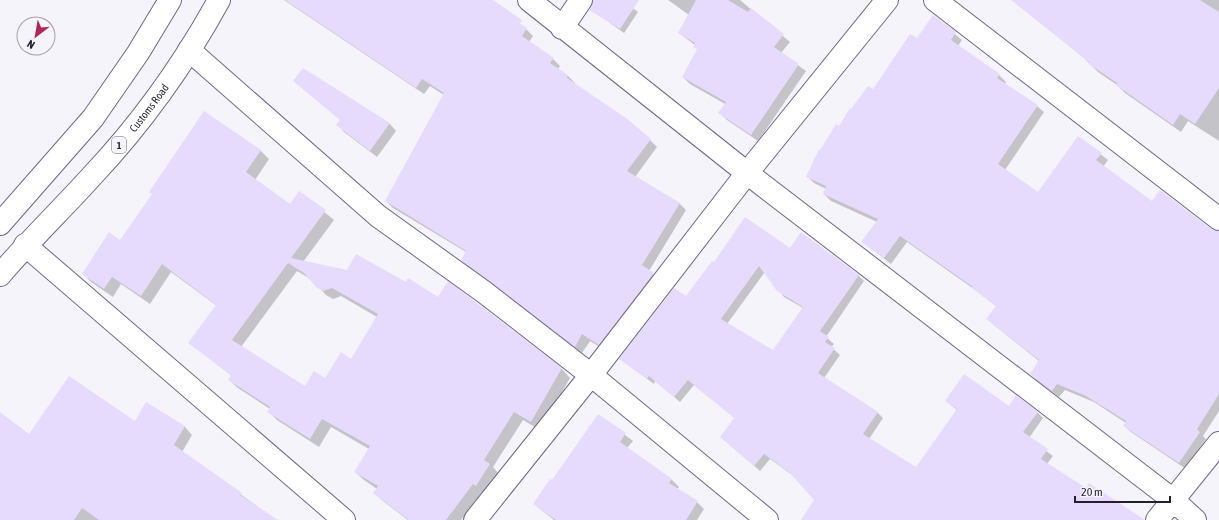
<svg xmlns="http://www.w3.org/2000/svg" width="1219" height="520" viewBox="0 0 1219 520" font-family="'Asap Condensed',sans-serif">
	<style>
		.shadow { fill: #0003; fill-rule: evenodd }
		.building { fill: #e6dafd; fill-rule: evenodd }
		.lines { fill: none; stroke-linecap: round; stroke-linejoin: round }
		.minor-casing { stroke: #706584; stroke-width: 24 }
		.primary-casing { stroke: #706584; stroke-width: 24 }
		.minor { stroke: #fff; stroke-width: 22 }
		.primary { stroke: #fff; stroke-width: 22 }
		.labels { text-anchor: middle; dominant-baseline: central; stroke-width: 4; stroke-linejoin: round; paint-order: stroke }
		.shield { fill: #f6f4fb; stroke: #635f6a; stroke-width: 1 }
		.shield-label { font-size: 10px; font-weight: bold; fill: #241f2c }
		.street-label { font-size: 11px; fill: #241f2c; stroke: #f6f4fb }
	</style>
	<rect width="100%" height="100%" fill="#f6f4fb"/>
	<path class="shadow" d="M 284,0 L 480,0 L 526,29 L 533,36 L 529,42 L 553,59 L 560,66 L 558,69 L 568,76 L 575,83 L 574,85 L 650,140 L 657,147 L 635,177 L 679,203 L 686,210 L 649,271 L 660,281 L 606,351 L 590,341 L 582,353 L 469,267 L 462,260 L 466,252 L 393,208 L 386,201 L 444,95 L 430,86 L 424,94 Z
		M 598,0 L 622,0 L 638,12 L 624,33 L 592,10 Z
		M 668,0 L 740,0 L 790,42 L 781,53 L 806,71 L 758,141 L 727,120 L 720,113 L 725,104 L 690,84 L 683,77 L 698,50 L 695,45 L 679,33 L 689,15 Z
		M 1114,0 L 1219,0 L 1219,141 L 1188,121 L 1181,132 L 1125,93 L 1117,85 L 1098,72 L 1078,52 Z
		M 933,16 L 962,40 L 958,46 L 999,75 L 1006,82 L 1005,84 L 1037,106 L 1044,112 L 1005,170 L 1038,193 L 1078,137 L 1108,160 L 1103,167 L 1219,261 L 1219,411 L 1203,436 L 1206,439 L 1186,469 L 1131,432 L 1124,426 L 1126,423 L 1094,402 L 1065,390 L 1059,397 L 1038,381 L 1031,374 L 1039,361 L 994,325 L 997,307 L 974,289 L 907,242 L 891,264 L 863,242 L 877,222 L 831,201 L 824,194 L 826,189 L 814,183 L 807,176 L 852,110 L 873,90 L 917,40 Z
		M 303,69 L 390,124 L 396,131 L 377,157 L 344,132 L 338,125 L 341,120 L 294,81 Z
		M 260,150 L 269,159 L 255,180 L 290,205 L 300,192 L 334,220 L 303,262 L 406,283 L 439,299 L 448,283 L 562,369 L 570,378 L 540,430 L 523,420 L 493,467 L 498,473 L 485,494 L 482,492 L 461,520 L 408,520 L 383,501 L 374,493 L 377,489 L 364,480 L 355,472 L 369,449 L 331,427 L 319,447 L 277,420 L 269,412 L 270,409 L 238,388 L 229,380 L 232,376 L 190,343 L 217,306 L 171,272 L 150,304 L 121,284 L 113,297 L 91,282 L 83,273 L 120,241 ZM 297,271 L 312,280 L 326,295 L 333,299 L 341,296 L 377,317 L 351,360 L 326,379 L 305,387 L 241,347 Z
		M 791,249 L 858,275 L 864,281 L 826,337 L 834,344 L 831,347 L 840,355 L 824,378 L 877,412 L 883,418 L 869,439 L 916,469 L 957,410 L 946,401 L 1010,407 L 1037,412 L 1043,418 L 1029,438 L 1053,456 L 1047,464 L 1134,520 L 809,520 L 815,500 L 795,477 L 770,459 L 760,471 L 727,442 L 735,418 L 694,385 L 680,402 L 655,381 L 654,384 L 620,359 L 687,298 L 714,263 ZM 765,272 L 784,297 L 803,308 L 773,351 L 727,324 Z
		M 147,404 L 185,427 L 192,435 L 182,452 L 276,520 L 0,520 L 0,413 L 30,435 L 135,423 Z
		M 599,415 L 633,441 L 627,448 L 672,480 L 679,487 L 677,489 L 697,502 L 704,509 L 697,520 L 554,520 L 534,504 L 553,482 Z"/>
	<path class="building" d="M 285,0 L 493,0 L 522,20 L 520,24 L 527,28 L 522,36 L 554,58 L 550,63 L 568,75 L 567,78 L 626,118 L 651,139 L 627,171 L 680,203 L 642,265 L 654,273 L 599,345 L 582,334 L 575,347 L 461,260 L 466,251 L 385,201 L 444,93 L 422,79 L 416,88 Z
		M 593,0 L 639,0 L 620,29 L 589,10 Z
		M 696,0 L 728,0 L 748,12 L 751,8 L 784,34 L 774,47 L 799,64 L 751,135 L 718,113 L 726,102 L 682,77 L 697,49 L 693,47 L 695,43 L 678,33 Z
		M 1011,0 L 1200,0 L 1219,12 L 1219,88 L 1195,124 L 1180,114 L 1173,125 L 1116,85 L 1117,83 L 1089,64 L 1090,63 Z
		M 933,15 L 956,32 L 951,40 L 1000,74 L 997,78 L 1038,105 L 998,164 L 1038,192 L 1078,136 L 1102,153 L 1096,160 L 1152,201 L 1160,190 L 1211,229 L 1219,231 L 1219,394 L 1197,429 L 1200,432 L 1179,463 L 1123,426 L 1126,421 L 1086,396 L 1057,384 L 1052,391 L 1030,374 L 1039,360 L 986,319 L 996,306 L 972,288 L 973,287 L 900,236 L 884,258 L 861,242 L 878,219 L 823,194 L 826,186 L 806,177 L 819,149 L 820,150 L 836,124 L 839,126 L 850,108 L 851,109 L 868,86 L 873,89 L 910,34 L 917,38 Z
		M 303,68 L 390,123 L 370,151 L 336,125 L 340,120 L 293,81 Z
		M 204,111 L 261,150 L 246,172 L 290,204 L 299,191 L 326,210 L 291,258 L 347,270 L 356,254 L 406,282 L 408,278 L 438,297 L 448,281 L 562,368 L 531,422 L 514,412 L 484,460 L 490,464 L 476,486 L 473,484 L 446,520 L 409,520 L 373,493 L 378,486 L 354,472 L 370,446 L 322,419 L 310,439 L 267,412 L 270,407 L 228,380 L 231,375 L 188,343 L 216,305 L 162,264 L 141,296 L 112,277 L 104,289 L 82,274 L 109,232 L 120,240 L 152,194 L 149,192 ZM 288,263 L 304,273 L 316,287 L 323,291 L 332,288 L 378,314 L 351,359 L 341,352 L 325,378 L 314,371 L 305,386 L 232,340 Z
		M 745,217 L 790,248 L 801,232 L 859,275 L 820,331 L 829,337 L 825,342 L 835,348 L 818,373 L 878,412 L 863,434 L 916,467 L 957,409 L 945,401 L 964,374 L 1009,406 L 1016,395 L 1038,412 L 1023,432 L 1048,449 L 1041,459 L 1086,488 L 1089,483 L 1145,520 L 801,520 L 814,500 L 790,473 L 764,454 L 754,466 L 720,437 L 734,418 L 688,380 L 674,397 L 649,376 L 647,379 L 619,359 L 674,288 L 686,296 L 712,261 L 714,262 ZM 759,266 L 777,291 L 803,307 L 773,350 L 721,319 Z
		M 69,376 L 135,421 L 146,402 L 185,426 L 174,445 L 242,493 L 240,495 L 278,520 L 99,520 L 82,508 L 74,520 L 0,520 L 0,412 L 29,434 Z
		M 598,414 L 626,433 L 620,442 L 672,479 L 669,483 L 698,501 L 686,520 L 556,520 L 533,504 L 550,479 L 552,480 Z"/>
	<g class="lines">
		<defs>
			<path id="minor" d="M 529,0 L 747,173 L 1173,500 L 1195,520
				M 935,0 L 1219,219
				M 562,28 L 581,0
				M 189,50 L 378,216 L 484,292 L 591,375 L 767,520
				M 25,245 L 344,520
				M 475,520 L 591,375 L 747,173 L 887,0
				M 1157,520 L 1219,443"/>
			<g id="primary">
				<path d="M 0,224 L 93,118 L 138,53 L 170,0"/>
				<path id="s1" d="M 0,275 C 29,241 61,210 91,177 C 141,124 184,64 219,0"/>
			</g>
		</defs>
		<use href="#minor" class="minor-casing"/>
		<use href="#primary" class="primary-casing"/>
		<use href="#minor" class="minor"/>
		<use href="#primary" class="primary"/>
	</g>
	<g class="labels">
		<rect class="shield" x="112" y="137" width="14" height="16" rx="3"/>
		<g class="shield-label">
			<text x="119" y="145">1</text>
		</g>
		<g class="street-label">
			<text stroke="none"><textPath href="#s1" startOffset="224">Customs Road</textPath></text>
		</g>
	</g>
	<g transform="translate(36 36) rotate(211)"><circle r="19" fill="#f6f4fb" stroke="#a29fa8"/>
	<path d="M0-3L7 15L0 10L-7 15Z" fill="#b1245c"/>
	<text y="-6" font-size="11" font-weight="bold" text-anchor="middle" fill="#241f2c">N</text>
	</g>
	<path d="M1075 496v6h95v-6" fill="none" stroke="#241f2c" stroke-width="2"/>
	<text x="1081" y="496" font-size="12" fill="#241f2c" stroke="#f6f4fb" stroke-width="3" paint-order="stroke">20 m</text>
</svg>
